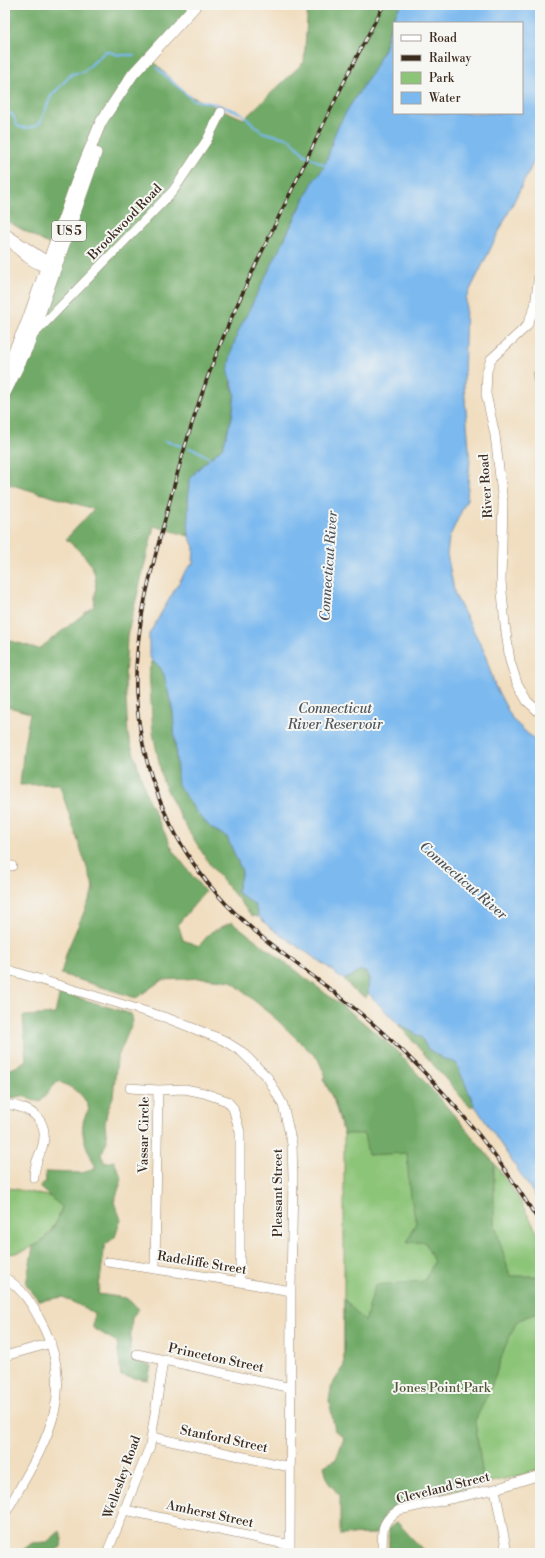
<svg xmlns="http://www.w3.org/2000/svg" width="545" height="1558" viewBox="0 0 545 1558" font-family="'Libre Bodoni',serif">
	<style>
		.green { fill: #8cc478; stroke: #64774b }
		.forest { fill: #71aa68; stroke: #566a43 }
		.water { fill: #7cb9ef; stroke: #5c7286; fill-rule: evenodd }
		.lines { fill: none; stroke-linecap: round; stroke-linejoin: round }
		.stream { stroke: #7cb9ef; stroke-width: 2 }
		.minor-casing { stroke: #96846f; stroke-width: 10 }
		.major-casing { stroke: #96846f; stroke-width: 12 }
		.minor { stroke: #fff; stroke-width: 9 }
		.major { stroke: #fff; stroke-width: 11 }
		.rail-casing { stroke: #3b2a1e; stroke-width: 3.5 }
		.rail { stroke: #f6f6f2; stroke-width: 2; stroke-dasharray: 6; stroke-linecap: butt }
		.labels { text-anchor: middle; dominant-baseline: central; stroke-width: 4; stroke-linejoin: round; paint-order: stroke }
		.shield { fill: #f6f6f2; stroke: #73675e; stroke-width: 1 }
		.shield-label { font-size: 12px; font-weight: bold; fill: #3b2a1e }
		.street-label { font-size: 13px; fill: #3b2a1e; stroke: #f6f6f2 }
		.park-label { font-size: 13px; fill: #535839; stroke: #f6f6f2 }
		.water-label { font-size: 14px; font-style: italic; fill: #4e555d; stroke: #f6f6f2 }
	</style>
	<rect width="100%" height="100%" fill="#f6f6f2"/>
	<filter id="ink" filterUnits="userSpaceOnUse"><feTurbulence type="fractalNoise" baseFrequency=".025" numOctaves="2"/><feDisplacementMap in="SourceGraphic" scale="8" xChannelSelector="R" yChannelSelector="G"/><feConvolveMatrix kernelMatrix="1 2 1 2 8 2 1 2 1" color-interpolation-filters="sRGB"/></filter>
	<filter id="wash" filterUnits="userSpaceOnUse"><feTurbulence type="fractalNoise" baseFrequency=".012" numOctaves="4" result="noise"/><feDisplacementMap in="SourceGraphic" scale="16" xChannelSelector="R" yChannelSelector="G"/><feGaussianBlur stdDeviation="0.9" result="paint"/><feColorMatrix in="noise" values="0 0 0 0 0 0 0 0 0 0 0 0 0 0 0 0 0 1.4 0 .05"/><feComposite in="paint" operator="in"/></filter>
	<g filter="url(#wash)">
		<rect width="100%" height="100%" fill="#f1dec0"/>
		<path class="green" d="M 323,1078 L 455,1116 L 494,1163 L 517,1196 L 540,1237 L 540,1470 L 509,1478 L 409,1500 L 344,1505 L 344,1134 L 334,1101 Z
			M 5,1187 L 52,1197 L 62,1206 C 56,1233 33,1254 5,1254 Z"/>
		<path class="forest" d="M 5,5 L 203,5 L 151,59 L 185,94 L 244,119 L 304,62 L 308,5 L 401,5 C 391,19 387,34 384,50 L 324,170 C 311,184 304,200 295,217 C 268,270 250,326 230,383 L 235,393 L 232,417 L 223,447 L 197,470 L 189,481 L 188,498 L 189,536 L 154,526 L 127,637 L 125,679 L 128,735 L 148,799 L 174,852 L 205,892 L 178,924 L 183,940 L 199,946 L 211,932 L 232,922 L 358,1018 L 399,1053 L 455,1116 L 494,1163 L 494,1222 L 510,1276 L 540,1276 L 540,1311 L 517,1321 L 505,1347 L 492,1385 L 475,1421 L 484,1484 L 408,1500 L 385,1513 L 376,1534 L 340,1535 L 340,1496 L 328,1482 L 324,1466 L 336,1459 L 344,1438 L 335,1431 L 329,1400 L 332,1384 L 344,1367 L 344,1299 L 365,1322 L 375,1285 L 425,1281 L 434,1262 L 425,1242 L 407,1243 L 416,1222 L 409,1189 L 407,1153 L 368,1155 L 364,1134 L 344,1134 L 334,1101 L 323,1078 L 326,1077 L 318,1059 L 276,1019 L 231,981 L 205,978 L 162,980 L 136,998 L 61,974 L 67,951 L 94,889 L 59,784 L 20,785 L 24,745 L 30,713 L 5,706 L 5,637 L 8,640 L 39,649 L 94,606 C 99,568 94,564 66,539 L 94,509 L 5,483 L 5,388 L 36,343 L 66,254 L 5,220 Z
			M 540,372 L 540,418 L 539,418 L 534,374 Z
			M 152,661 L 161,667 L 164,675 L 173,712 L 178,785 L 211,828 L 227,837 L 242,871 L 237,892 L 255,905 L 259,917 L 252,916 L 210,865 L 182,820 L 163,782 L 153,733 L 149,671 Z
			M 360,970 L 367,973 C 370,980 369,992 366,998 L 353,990 L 344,979 L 350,978 Z
			M 60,992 L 131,1014 L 133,1021 L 117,1059 L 113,1097 L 107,1112 L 105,1124 L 107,1141 L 101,1155 L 105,1163 L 114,1161 L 122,1179 L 114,1202 L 121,1219 L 115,1237 L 105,1245 L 98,1294 L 126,1298 L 139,1309 L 132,1317 L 130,1347 L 131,1359 L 151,1366 L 148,1380 L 121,1376 L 117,1342 L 93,1328 L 94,1313 L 63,1297 L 39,1301 L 26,1284 L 33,1247 C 49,1238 58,1224 62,1207 L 39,1187 L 46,1181 L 45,1172 L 82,1173 L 96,1168 C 87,1147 75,1129 89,1109 C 83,1092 74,1089 58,1081 L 40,1102 L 22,1096 L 11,1098 L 5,1098 L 5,1070 L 16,1067 L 26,1060 L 23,1016 L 55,1014 Z
			M 397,1023 L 421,1037 L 428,1049 L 442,1058 L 456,1062 L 475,1106 L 469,1106 Z
			M 397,1522 L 424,1551 L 426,1553 L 389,1553 L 389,1528 Z
			M 60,1531 L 62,1538 L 61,1547 L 51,1553 L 19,1553 L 32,1543 L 47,1542 Z"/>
		<path class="water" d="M 401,5 L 540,5 L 540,149 L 466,298 L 464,386 L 470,460 L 467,499 L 449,538 L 447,554 L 455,595 L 484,651 L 495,686 L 513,720 L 540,745 L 540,1203 L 475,1106 L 456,1063 L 442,1058 L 428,1049 L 421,1037 L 397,1023 L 368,993 L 369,978 L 367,973 L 360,970 C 350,980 341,982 332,970 L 268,926 L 259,917 L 255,905 L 237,892 L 242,871 L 227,837 L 211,828 L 197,813 L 178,785 L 173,712 L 164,675 L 160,667 L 152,661 L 149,655 L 149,634 L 185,572 L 193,563 L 194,547 L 189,536 L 188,520 L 189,481 L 197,470 L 223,447 L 232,417 L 235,393 L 228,373 L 231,353 L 238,332 L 314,180 C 332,161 328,145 339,125 C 352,99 372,77 383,51 C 390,35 389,22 401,5 ZM 394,23 L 522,23 L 522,113 L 394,113 Z"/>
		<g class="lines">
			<path class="stream" d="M 157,68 L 193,100 L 216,104 L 241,113 L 262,132 L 290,139 L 305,155 L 327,166
				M 5,111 L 13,115 L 17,126 L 24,128 L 33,127 L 40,123 L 51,96 L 72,74 L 83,72 L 106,51 L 119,55 L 134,55
				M 165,441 L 181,446
				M 189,448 L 198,451 L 211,459"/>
		</g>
	</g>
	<g filter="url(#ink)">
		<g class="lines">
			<defs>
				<path id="minor" d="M 5,233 L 47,261 L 52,266
					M 9,240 C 21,254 33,265 52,269
					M 540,266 L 535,306 L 527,326 L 491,359 L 487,371 L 486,394 L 495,435 L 503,503 L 501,581 L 505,625 L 510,661 L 517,683 L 527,701 L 540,713
					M 32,336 L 173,191 L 207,140 L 221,112
					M 5,865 L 12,866
					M 5,969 L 167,1018 L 223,1040 L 242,1052 L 268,1078 L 283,1105 L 292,1144 L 293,1178 L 291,1288 L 290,1553
					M 130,1088 L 158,1090
					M 5,1104 C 30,1107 51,1119 42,1148 C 38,1158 34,1166 34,1178
					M 108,1262 L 216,1278 L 291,1291
					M 155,1268 L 158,1090 L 185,1089 L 204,1093 L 227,1101 L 233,1108 L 240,1132 L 240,1282
					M 5,1278 C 22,1288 32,1304 41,1322 C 81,1398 41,1449 5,1514
					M 137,1354 L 291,1388
					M 5,1356 L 51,1343
					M 152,1437 L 290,1467
					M 495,1489 L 507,1553
					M 125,1510 L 290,1545
					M 107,1553 L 150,1446 L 163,1361
					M 382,1553 C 383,1531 379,1523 399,1510 L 495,1489 L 540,1475"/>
				<path id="major" d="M 5,371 L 27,322 L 76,183 L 101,122 L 133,74 L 196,5
					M 5,393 L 29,344 L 96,153"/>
			</defs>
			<use href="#minor" class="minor-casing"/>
			<use href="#major" class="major-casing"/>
			<use href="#minor" class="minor"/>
			<use href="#major" class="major"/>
			<defs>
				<path id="rail" d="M 384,5 C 354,59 328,115 301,171 C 275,225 248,278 225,333 C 199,394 181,458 164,523 C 149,578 134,634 136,692 C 140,766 168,838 217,894 C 256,939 308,970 354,1008 C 428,1068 490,1141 540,1223"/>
			</defs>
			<use href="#rail" class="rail-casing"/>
			<use href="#rail" class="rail"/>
		</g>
	</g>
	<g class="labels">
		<rect class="shield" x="52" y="221" width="34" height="20" rx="3"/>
		<g class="shield-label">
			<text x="69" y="231">US 5</text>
		</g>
		<g class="street-label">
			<text transform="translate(125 222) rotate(-46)">Brookwood Road</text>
			<text transform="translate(486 486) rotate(-94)">River Road</text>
			<text transform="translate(144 1135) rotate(-89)">Vassar Circle</text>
			<text transform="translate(278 1193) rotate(-90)">Pleasant Street</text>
			<text transform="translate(202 1263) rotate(9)">Radcliffe Street</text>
			<text transform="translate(216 1358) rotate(12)">Princeton Street</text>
			<text transform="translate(224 1439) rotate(12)">Stanford Street</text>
			<text transform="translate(122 1477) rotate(-70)">Wellesley Road</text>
			<text transform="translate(443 1488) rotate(-14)">Cleveland Street</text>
			<text transform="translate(210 1514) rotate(12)">Amherst Street</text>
		</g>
		<g class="park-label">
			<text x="442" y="1388">Jones Point Park</text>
		</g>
		<g class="water-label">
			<text transform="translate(329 566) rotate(-86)">Connecticut River</text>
			<text x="335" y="709">Connecticut<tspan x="335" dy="16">River Reservoir</tspan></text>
			<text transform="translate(463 881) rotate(41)">Connecticut River</text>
		</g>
	</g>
	<rect width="545" height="1558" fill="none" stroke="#f6f6f2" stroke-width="20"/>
	<rect x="393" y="22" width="130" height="92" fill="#f6f6f2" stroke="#aba49d"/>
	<rect x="401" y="35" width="20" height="6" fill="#ffffff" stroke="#aba49d"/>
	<text x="429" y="42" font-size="12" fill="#3b2a1e">Road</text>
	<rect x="401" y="55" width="20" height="6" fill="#3b2a1e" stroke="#aba49d"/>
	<text x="429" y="62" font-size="12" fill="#3b2a1e">Railway</text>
	<rect x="401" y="72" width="20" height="12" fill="#8cc478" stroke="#aba49d"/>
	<text x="429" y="82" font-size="12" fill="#3b2a1e">Park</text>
	<rect x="401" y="92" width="20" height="12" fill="#7cb9ef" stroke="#aba49d"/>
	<text x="429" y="102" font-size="12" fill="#3b2a1e">Water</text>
</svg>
